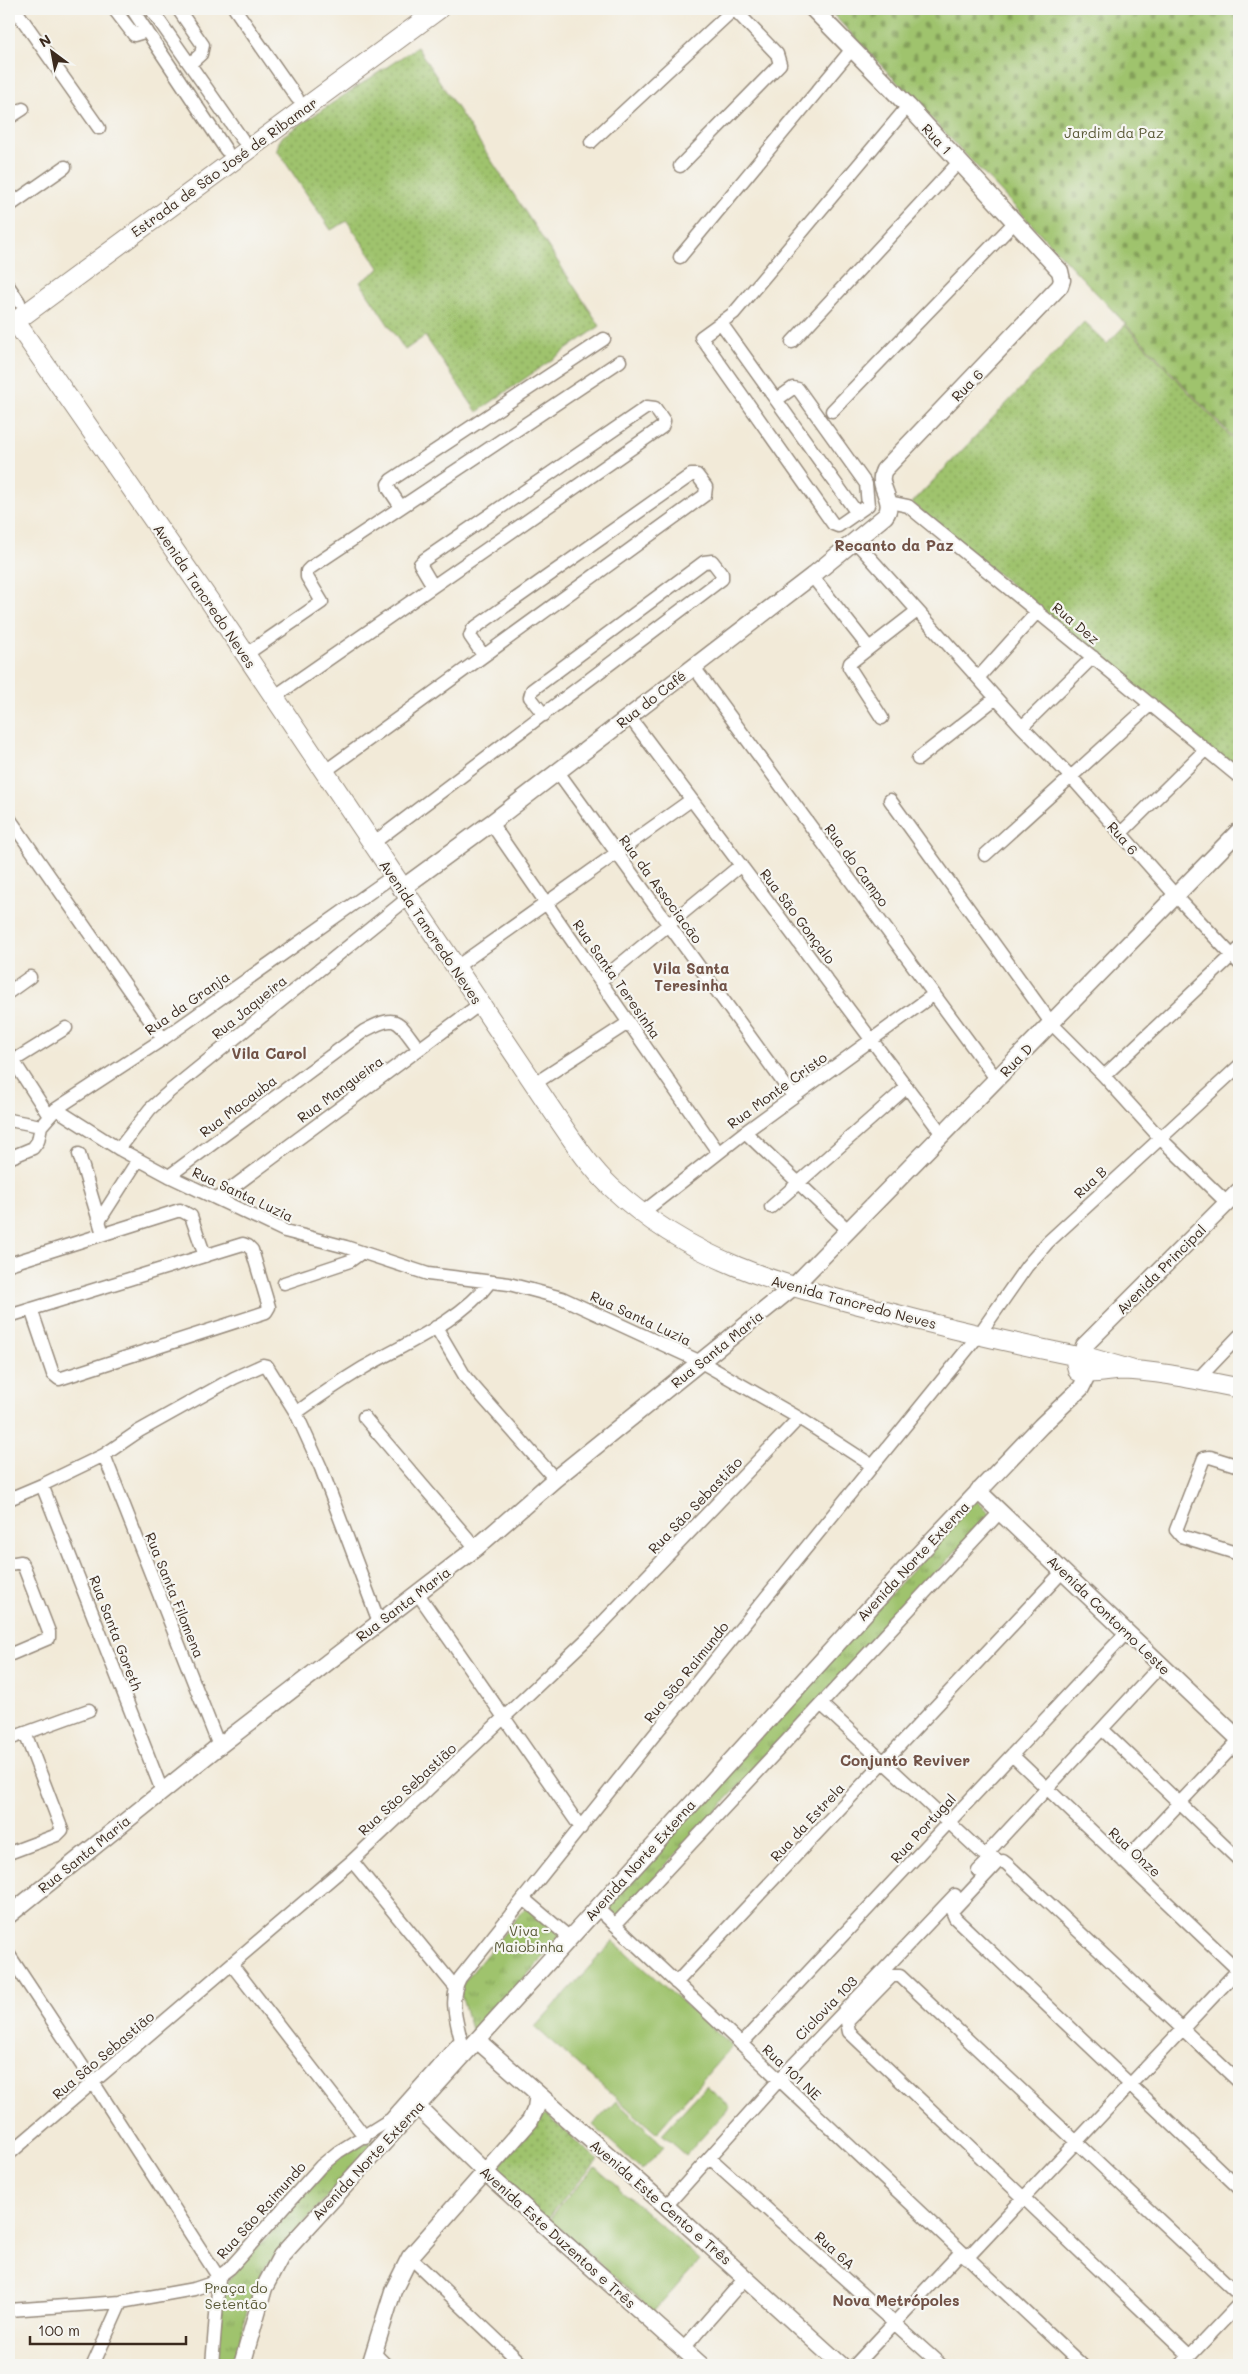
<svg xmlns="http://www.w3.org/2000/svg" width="1248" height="2374" viewBox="0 0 1248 2374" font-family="Mali,sans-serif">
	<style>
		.grass { fill: url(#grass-dots); stroke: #6d7646 }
		.cemetery { fill: url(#cemetery-stones); stroke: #6d7646 }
		.park { fill: url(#park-tufts); stroke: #6d7646 }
		.pitch { fill: #9fc36d; stroke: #6d7646 }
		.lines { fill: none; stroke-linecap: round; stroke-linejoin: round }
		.street-casing { stroke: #968a7b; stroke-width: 15 }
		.secondary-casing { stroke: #968a7b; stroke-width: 19 }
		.primary-casing { stroke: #968a7b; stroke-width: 21 }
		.street { stroke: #fff; stroke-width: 12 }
		.secondary { stroke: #fff; stroke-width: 16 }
		.primary { stroke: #fff; stroke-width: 19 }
		.labels { text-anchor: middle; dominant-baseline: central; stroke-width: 4.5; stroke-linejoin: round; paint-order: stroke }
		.park-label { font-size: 14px; fill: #595836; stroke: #f6f6f2 }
		.street-label { font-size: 14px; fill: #3b2a1e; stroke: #f6f6f2 }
		.neighbourhood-label { font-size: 15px; font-weight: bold; fill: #715246; stroke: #f6f6f2 }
	</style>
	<defs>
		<pattern id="grass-dots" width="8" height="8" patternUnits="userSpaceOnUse" patternTransform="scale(1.25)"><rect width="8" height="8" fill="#9fc36d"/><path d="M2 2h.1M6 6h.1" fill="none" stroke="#839f59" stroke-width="1.8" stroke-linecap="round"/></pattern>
		<pattern id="cemetery-stones" width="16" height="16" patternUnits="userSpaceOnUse" patternTransform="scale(1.25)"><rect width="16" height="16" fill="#9fc36d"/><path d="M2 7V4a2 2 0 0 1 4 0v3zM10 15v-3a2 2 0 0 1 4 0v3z" fill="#839f59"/></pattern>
		<pattern id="park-tufts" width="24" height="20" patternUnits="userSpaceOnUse" patternTransform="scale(1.25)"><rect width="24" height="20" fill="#9fc36d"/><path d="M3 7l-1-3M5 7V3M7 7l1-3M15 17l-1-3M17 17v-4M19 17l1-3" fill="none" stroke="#839f59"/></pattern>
	</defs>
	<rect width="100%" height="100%" fill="#f6f6f2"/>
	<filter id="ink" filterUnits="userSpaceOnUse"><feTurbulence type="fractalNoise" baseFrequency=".02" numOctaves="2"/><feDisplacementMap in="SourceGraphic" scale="10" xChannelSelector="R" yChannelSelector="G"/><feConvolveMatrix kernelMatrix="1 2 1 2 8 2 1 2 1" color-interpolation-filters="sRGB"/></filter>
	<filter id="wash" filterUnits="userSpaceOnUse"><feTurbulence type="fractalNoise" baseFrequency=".0096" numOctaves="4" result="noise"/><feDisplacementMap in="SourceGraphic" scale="20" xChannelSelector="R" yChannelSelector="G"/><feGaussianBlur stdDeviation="1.12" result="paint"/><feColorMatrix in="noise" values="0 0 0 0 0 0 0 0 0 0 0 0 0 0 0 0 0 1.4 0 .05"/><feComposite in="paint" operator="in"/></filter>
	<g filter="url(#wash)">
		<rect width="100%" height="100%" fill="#f2ead8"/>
		<path class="grass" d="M 417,47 L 600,326 L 477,412 L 425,336 L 405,350 L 360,282 L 380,269 L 347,221 L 331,230 L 277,150 L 279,142 L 283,136 Z
			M 1084,322 L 1107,344 L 1125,325 L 1239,446 L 1239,773 L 912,503 Z
			M 545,2114 L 598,2160 L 546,2220 L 492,2174 Z"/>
		<path class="cemetery" d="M 828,9 L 1239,9 L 1239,444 Z"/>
		<path class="park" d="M 976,1500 L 990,1514 L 617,1918 L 606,1908 Z
			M 526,1907 L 562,1936 L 473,2036 L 459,1988 Z
			M 379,2137 L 263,2270 L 249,2303 L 233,2365 L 215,2365 L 224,2286 L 229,2279 L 335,2162 L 346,2153 Z"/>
		<path class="pitch" d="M 613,1941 L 732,2046 L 656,2133 L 535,2027 Z
			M 706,2086 L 730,2107 L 686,2155 L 662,2134 Z
			M 616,2101 L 664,2146 L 642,2170 L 593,2125 Z
			M 595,2167 L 700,2260 L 654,2312 L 549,2219 Z"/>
	</g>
	<g filter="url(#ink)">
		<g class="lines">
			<defs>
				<path id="street" d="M 15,9 L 99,128
					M 114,9 L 134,35 L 147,31
					M 132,9 L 226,150
					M 151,9 L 242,139
					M 178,9 L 203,45 L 201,54 L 190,64
					M 235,9 L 297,98
					M 9,118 L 23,109
					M 591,142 L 734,9 L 777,54 L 780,64 L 680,166
					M 9,206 L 65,167
					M 680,257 L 852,49
					M 9,287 L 19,302
					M 721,323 L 857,513
					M 792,342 L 959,162
					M 776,400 L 793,388 L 798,389 L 866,484 L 868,505 L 838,526 L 833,524 L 701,337 L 734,313 L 908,106
					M 832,411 L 1015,222
					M 889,502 L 908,506 L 1239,777
					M 401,507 L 389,489 L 388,484 L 391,480 L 604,339
					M 855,541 L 1022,727 L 1072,778 L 1176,896 L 1239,963
					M 812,576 L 869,648
					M 245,655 L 322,602 L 307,577 L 307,571 L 310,568 L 620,361
					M 693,666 L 997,1080
					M 978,678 L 1038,611
					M 274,697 L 662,427 L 664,421 L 655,408 L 647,407 L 424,560 L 420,564 L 433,586
					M 629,716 L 942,1134
					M 882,718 L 849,667 L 850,663 L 917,611
					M 1022,727 L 1093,657
					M 918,759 L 996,698
					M 324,772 L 705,495 L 706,487 L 697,475 L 691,475 L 473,629 L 470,636 L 483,655
					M 558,772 L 793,1096
					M 890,800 L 1052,1024 L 1104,1076 L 1160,1138 L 1227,1203
					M 9,818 L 163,1039
					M 491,823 L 718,1152
					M 1120,834 L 1205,750
					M 372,844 L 722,579 L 722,574 L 712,561 L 704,562 L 532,690 L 530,697 L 544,715
					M 985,855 L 1151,704
					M 455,968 L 691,800
					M 600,981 L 741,865
					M 9,992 L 30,977
					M 9,1054 L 49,1116
					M 13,1061 L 66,1028
					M 1104,1076 L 1239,949
					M 534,1084 L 628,1023
					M 56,1109 L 119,1149 L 169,1176 L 285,1231 L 346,1247 L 428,1274 L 509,1284 L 562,1298 L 701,1362 L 799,1418 L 873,1466
					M 9,1120 L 41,1126
					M 745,1132 L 849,1231
					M 119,1149 L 150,1109 L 170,1091 L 408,898
					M 79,1154 L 103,1234
					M 9,1158 L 33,1148 L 38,1141 L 41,1126 L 56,1109 L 163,1039 L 393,876
					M 169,1176 L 364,1031 C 399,1012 397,1021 419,1049
					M 217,1199 L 480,1004
					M 771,1207 L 907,1087
					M 642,1213 L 745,1132 L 933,995
					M 99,1221 L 138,1160
					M 9,1264 L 180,1210 L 191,1216 L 205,1256
					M 284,1283 L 350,1261 L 361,1253
					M 9,1316 L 243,1244 L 248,1246 L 252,1250 L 269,1307 L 266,1312 L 59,1379 L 53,1374 L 31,1309
					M 436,1327 L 466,1378 L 555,1479
					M 1197,1380 L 1239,1336
					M 296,1413 C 318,1397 340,1382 363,1368 C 404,1344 461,1321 490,1282
					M 364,1417 L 476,1548
					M 104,1455 L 219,1746
					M 1239,1466 L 1210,1457 L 1204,1458 L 1176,1530 L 1181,1536 L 1239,1554
					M 42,1485 L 162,1791
					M 9,1499 L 42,1485 L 104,1455 L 139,1431 L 234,1378 L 263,1365 L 267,1366 L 296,1413 L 321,1468 L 379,1622
					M 9,1564 L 21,1562 L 24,1567 L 49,1632 L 49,1638 L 9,1655
					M 418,1594 L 581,1828
					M 821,1704 L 982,1853 L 996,1859
					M 1102,1729 L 1239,1860
					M 9,1739 L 89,1710
					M 1012,1755 L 1239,1971
					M 9,1853 L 57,1835 L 62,1830 L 25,1733
					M 352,1861 L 455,1987
					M 1124,1862 L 1239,1740
					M 978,1871 L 988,1861 L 991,1849 L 1161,1665
					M 524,1899 L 570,1938
					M 597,1908 L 1082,2365
					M 615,1925 L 1000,1512
					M 9,1955 L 93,2082 L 219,2278
					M 232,1965 L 365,2137
					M 676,1983 L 1063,1571
					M 741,2044 L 1127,1632
					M 1239,2082 L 1007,1864 L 1003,1861 L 997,1863 L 952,1911 L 955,1918 L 1239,2188
					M 9,2154 L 352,1861 L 589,1637 L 799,1418
					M 710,2158 L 941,2365
					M 666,2206 L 779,2080 L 955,1895
					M 410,2257 L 523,2365
					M 967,2258 L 1239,1969
					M 9,2310 L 121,2302 L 194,2289 L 209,2284 L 230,2268 L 321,2166 L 338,2152 L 391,2119 L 461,2040 C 456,2019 449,1999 460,1978 L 651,1739 L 978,1336 L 1027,1266 L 1048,1242 L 1239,1066
					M 683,2349 L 746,2277
					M 373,2352 L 386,2365
					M 1190,2356 L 849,2032 L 847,2022 L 892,1976 L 900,1976 L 1239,2295
					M 93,2365 L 121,2302
					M 212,2365 L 219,2278
					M 855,2365 L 961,2252
					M 1181,2365 L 1239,2304"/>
				<path id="secondary" d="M 401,889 L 491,823 L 812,576 L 885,516 C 897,501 875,486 884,470 L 1060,286 L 1062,280 L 1060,271 L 908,106 L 813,9
					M 1081,1357 L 1084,1346 L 1239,1191
					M 978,1491 L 1239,1739
					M 9,1915 L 219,1746 L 476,1548 L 555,1479 L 792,1288 L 1239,831
					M 478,2041 L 666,2206 L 841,2365
					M 418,2107 L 485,2172 L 701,2365
					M 242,2365 L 264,2288 L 281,2256 L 917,1556 L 1041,1426 L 1081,1388 L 1088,1374
					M 370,2365 L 393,2291 L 410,2257 L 530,2121 L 536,2108 L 538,2094"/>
				<path id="primary" d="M 9,318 L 15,321 L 211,603 L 562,1125 C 577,1147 592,1169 611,1187 C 688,1260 781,1285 880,1310 C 943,1327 1007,1342 1071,1355 L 1079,1358
					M 9,326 L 439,9
					M 1132,1370 L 1087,1357 L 1079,1358 L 1076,1364 L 1078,1371 C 1084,1376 1112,1370 1123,1370 C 1161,1371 1202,1381 1239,1388"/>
			</defs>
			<use href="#street" class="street-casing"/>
			<use href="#secondary" class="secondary-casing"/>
			<use href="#primary" class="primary-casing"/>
			<use href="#street" class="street"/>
			<use href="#secondary" class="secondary"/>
			<use href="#primary" class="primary"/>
		</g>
	</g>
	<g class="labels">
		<g class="park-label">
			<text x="1114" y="132">Jardim da Paz</text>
			<text x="529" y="1930">Viva -<tspan x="529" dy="16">Maiobinha</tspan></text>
			<text x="236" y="2287">Praça do<tspan x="236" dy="16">Setentão</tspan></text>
		</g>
		<g class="street-label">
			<text transform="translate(937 139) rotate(47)">Rua 1</text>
			<text transform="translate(224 167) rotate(-36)">Estrada de São José de Ribamar</text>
			<text transform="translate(967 385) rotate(-46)">Rua 6</text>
			<text transform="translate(205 596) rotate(56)">Avenida Tancredo Neves</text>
			<text transform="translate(1076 623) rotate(40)">Rua Dez</text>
			<text transform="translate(651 699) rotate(-38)">Rua do Café</text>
			<text transform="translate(1123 838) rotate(49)">Rua 6</text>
			<text transform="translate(857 865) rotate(54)">Rua do Campo</text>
			<text transform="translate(661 889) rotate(54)">Rua da Associacão</text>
			<text transform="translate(798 916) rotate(53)">Rua São Gonçalo</text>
			<text transform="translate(431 932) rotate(56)">Avenida Tancredo Neves</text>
			<text transform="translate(617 979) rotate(55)">Rua Santa Teresinha</text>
			<text transform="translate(187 1003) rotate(-35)">Rua da Granja</text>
			<text transform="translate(249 1007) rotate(-39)">Rua Jaqueira</text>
			<text transform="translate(1016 1060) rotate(-46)">Rua D</text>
			<text transform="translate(340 1089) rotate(-36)">Rua Mangueira</text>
			<text transform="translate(777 1090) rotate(-36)">Rua Monte Cristo</text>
			<text transform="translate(238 1106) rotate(-37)">Rua Macauba</text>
			<text transform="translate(1090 1182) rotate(-43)">Rua B</text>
			<text transform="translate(243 1194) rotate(25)">Rua Santa Luzia</text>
			<text transform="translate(1161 1269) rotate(-45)">Avenida Principal</text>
			<text transform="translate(854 1302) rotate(15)">Avenida Tancredo Neves</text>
			<text transform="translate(641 1318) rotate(25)">Rua Santa Luzia</text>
			<text transform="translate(717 1349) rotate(-39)">Rua Santa Maria</text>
			<text transform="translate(695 1505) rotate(-46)">Rua São Sebastião</text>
			<text transform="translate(913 1561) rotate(-47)">Avenida Norte Externa</text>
			<text transform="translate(175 1595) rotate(68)">Rua Santa Filomena</text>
			<text transform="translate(403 1604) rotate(-37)">Rua Santa Maria</text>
			<text transform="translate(1109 1615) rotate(44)">Avenida Contorno Leste</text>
			<text transform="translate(116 1633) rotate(69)">Rua Santa Goreth</text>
			<text transform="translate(686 1672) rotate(-51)">Rua São Raimundo</text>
			<text transform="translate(407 1789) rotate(-43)">Rua São Sebastião</text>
			<text transform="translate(807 1822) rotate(-47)">Rua da Estrela</text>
			<text transform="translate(923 1828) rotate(-47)">Rua Portugal</text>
			<text transform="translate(1135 1852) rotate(43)">Rua Onze</text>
			<text transform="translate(84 1854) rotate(-39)">Rua Santa Maria</text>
			<text transform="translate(640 1860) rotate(-48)">Avenida Norte Externa</text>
			<text transform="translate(826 2008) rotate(-46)">Ciclovia 103</text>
			<text transform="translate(103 2055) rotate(-40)">Rua São Sebastião</text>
			<text transform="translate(792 2072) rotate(43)">Rua 101 NE</text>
			<text transform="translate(368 2160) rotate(-47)">Avenida Norte Externa</text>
			<text transform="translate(661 2202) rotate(41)">Avenida Este Cento e Três</text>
			<text transform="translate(261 2210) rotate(-48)">Rua São Raimundo</text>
			<text transform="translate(558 2237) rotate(42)">Avenida Este Duzentos e Três</text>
			<text transform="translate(835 2250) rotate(42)">Rua 6A</text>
		</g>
		<g class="neighbourhood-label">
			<text x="894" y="545">Recanto da Paz</text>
			<text x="691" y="968">Vila Santa<tspan x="691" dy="17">Teresinha</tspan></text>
			<text x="269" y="1053">Vila Carol</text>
			<text x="905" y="1760">Conjunto Reviver</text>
			<text x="896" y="2300">Nova Metrópoles</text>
		</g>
	</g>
	<rect width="1248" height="2374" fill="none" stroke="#f6f6f2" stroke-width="30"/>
	<g transform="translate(52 52) rotate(328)" stroke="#f6f6f2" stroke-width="4" paint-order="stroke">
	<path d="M0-4L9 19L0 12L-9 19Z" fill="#3b2a1e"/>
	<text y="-8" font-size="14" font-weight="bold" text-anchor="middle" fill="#3b2a1e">N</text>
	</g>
	<path d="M30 2336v8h156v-8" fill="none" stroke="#3b2a1e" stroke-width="2.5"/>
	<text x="38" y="2336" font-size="15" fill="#3b2a1e" stroke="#f6f6f2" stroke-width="4" paint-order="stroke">100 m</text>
</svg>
